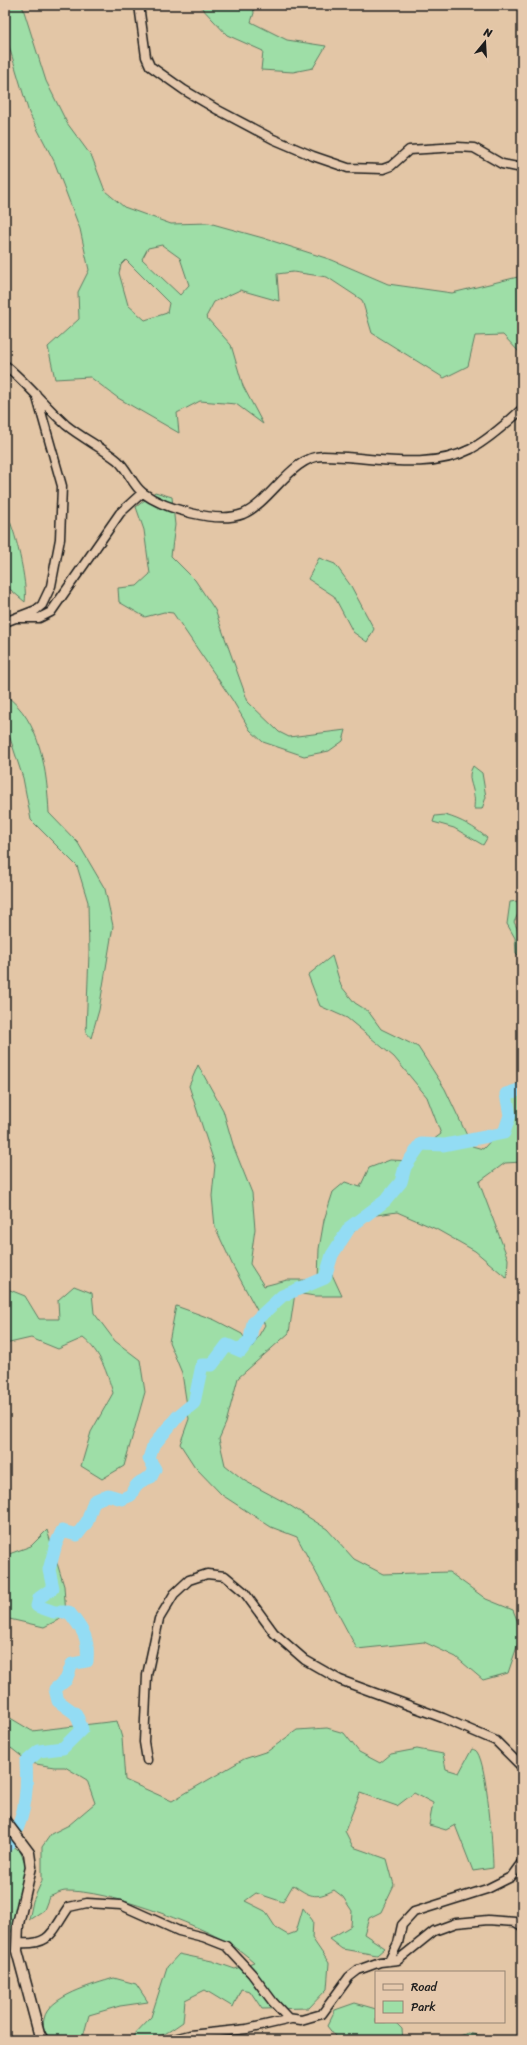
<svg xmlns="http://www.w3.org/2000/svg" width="527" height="2045" viewBox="0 0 527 2045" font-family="Sriracha,sans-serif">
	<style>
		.green { fill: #9edea7; stroke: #5d7d62; fill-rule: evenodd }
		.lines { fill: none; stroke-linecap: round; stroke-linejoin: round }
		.river { stroke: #93dcf4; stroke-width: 13 }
		.minor-casing { stroke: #1c1c1c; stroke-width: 11 }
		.tertiary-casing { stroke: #1c1c1c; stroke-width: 13 }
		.minor { stroke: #e6c9ad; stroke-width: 8 }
		.tertiary { stroke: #e6c9ad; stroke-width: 10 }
	</style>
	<rect width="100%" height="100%" fill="#e3c6a6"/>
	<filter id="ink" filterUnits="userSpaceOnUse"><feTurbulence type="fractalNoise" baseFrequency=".025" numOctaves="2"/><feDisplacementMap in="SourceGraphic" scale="8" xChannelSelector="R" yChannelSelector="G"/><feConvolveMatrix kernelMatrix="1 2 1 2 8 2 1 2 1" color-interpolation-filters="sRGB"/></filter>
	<g filter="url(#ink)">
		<path class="green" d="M 5,5 L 22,5 L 46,81 L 67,123 L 92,157 L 105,191 L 124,207 L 171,224 L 209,223 L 263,238 L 332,260 L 388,284 L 452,293 L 522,276 L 522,355 L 503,335 L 475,336 L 468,366 L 444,378 L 372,333 L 362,300 L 327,277 L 293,272 L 277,274 L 279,301 L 240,290 L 214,302 L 206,317 L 231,345 L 243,386 L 263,424 L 236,404 L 200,401 L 177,413 L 179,433 L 118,398 L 90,377 L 55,379 L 48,347 L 79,319 L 78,292 L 89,270 L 80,229 L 54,161 L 29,113 L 5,33 ZM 162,245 L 180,258 L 189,285 L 180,295 L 142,259 L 148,248 ZM 126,260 L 169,303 L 167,313 L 145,320 L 128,305 L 119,273 L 121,265 Z
			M 199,5 L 253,5 L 254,13 L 251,22 L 287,40 L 326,46 L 313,68 L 293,72 L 261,70 L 263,51 L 227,35 Z
			M 155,492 L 172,497 L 175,525 L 171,556 L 195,580 L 215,610 L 248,702 L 279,732 L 289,737 L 346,730 L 343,741 L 329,751 L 304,756 L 263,742 L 250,730 L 233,701 L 173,613 L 164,612 L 145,617 L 119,602 L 118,588 L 137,586 L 150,574 L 144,530 L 136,507 Z
			M 5,512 C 15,525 28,585 25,602 L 5,585 Z
			M 319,558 L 335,564 L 351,586 L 374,629 L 367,642 L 353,632 L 334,596 L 308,579 Z
			M 5,695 C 41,720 47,772 49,813 L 78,843 L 105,889 L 113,926 L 99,1010 L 91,1038 L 86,1032 L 89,953 L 88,902 L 77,866 L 31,820 L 23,778 L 10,738 L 5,731 Z
			M 473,766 L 482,773 L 486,797 L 482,809 L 474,809 C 474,805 475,800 474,796 C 473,784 466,778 473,766 Z
			M 445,815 C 462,820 474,827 487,838 L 483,845 L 454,828 L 433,822 L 435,816 Z
			M 517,901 L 520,910 L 514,922 L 522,938 L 522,959 L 516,953 L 515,938 L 507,924 L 510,902 Z
			M 332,956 L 341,986 L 355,1003 L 368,1011 L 381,1029 L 418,1047 L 445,1089 L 472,1146 L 483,1149 L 498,1133 L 505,1123 L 505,1105 L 519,1080 L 522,1063 L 522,1162 L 505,1163 L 479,1182 L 508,1259 L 507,1278 L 475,1251 L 436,1229 L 397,1212 L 370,1216 L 341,1245 L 330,1270 L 342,1296 L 315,1296 L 295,1293 L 289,1333 L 238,1378 L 226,1423 L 219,1439 L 225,1465 L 245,1481 L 286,1503 L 327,1529 L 354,1559 L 383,1574 L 449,1572 L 486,1599 L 513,1610 L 522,1632 L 508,1673 L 483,1680 L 456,1657 L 424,1642 L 357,1649 L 297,1537 L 271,1527 L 222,1495 L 195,1467 L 180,1444 L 189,1419 L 182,1373 L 169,1342 L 176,1306 L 215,1320 L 242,1334 L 251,1349 L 265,1325 L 233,1266 L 215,1227 L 212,1196 L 215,1165 L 189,1086 L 198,1065 L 223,1110 L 234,1148 L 252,1193 L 255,1229 L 250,1264 L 264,1286 L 287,1280 L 318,1280 L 319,1249 L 324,1220 L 333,1192 L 345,1182 L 360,1187 L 369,1168 L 390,1160 L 413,1161 L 422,1148 L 441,1134 L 427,1097 L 394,1057 L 347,1018 L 320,1006 L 308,975 Z
			M 74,1286 L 92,1293 L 94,1313 L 115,1341 L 140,1360 L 145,1392 L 124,1466 L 102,1479 L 81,1466 L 91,1432 L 113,1393 C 107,1373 101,1352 83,1338 L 58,1349 L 31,1338 L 5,1344 L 5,1288 L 25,1296 L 39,1319 L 59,1319 L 58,1300 Z
			M 47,1530 L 64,1586 L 66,1616 L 44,1627 L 5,1618 L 5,1558 L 9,1554 L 31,1546 Z
			M 5,1713 L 7,1716 L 32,1731 L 117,1721 L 122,1738 L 125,1780 L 172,1801 L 244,1759 L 268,1751 L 297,1730 L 327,1728 L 344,1733 L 359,1752 L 380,1763 L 391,1754 L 417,1749 L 443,1754 L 446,1769 L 459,1773 L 472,1749 C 474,1750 476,1750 477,1752 C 487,1765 493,1849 493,1868 L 473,1871 L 455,1825 L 446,1830 L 429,1825 L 433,1803 L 414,1793 L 397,1806 L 360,1793 L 345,1831 L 353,1847 L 387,1859 L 394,1885 L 381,1912 L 369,1918 L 364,1934 L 385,1948 L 377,1955 L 342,1949 L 329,1939 L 351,1926 L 352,1911 L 343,1897 L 334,1890 C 315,1900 309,1896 293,1885 L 283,1902 L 256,1893 L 245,1901 L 265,1911 L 276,1928 L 288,1935 L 296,1932 L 303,1908 L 313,1921 L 312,1938 L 329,1963 L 327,1989 L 309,2008 L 262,2009 L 250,1991 L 241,1989 L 233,2007 L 205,1990 L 185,2000 L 183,2022 C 160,2038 156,2040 129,2040 L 151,2017 L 167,1967 L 179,1954 L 212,1961 L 235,1969 L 254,1962 C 247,1956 239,1949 230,1944 C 195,1923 107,1890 66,1891 C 61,1891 54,1895 49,1897 L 44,1910 L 29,1920 L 33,1901 L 42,1881 L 42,1847 L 51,1834 L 69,1825 L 95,1803 L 87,1780 L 65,1767 L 54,1767 L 30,1763 L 11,1748 L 5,1757 Z
			M 5,1842 L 20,1851 L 29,1872 L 20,1916 L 9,1934 L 5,1966 Z
			M 114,1978 L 136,1984 L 148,2002 L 120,2006 L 89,2015 L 83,2037 L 77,2040 L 48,2040 C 45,2033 42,2027 44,2019 C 48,1996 95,1984 114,1978 Z
			M 355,2003 L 376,2009 L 376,2022 L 395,2022 L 402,2029 L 403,2040 L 338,2040 L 327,2026 L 335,2010 Z
			M 468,2033 L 500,2040 L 449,2040 Z"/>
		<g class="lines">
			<path class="river" d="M 5,1848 C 25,1825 28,1792 26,1762 L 39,1751 L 63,1748 L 82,1729 L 76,1714 L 58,1701 L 55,1689 L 66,1680 L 72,1664 L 87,1661 C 89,1636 83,1631 69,1612 L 54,1612 L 37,1606 L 39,1598 L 53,1588 L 49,1570 L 56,1544 L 62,1531 L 77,1535 L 87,1522 L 94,1501 L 108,1495 L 122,1499 L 131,1495 C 135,1484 140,1481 151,1477 L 155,1469 L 149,1459 L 153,1446 L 178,1416 L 194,1403 L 202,1365 L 212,1365 L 227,1345 L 241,1351 L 250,1339 L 253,1323 L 282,1296 L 325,1278 L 332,1255 L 350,1227 L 385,1201 L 401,1182 L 405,1167 L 421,1144 L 444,1145 L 504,1133 L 510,1115 L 506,1094 L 522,1089"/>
			<defs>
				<path id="minor" d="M 139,5 L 146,57 L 150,66 L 184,90 L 218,110 L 273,139 L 313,156 L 348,168 L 383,169 L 391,166 L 409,150 L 458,147 L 474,148 L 502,164 L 522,168
					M 5,365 C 27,383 45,406 66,425 C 82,438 101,447 117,460 C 128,469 132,485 143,493 C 165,509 217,524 243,514 C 271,502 292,456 323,456 C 371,456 426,472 471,449 C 489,439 507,423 522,409
					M 18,618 L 39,618 L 51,612 L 120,513 L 142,493
					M 5,622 L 36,610 L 42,605 L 51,586 L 60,539 L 62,486 L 36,394
					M 147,1760 L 144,1742 L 147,1675 L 159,1619 L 174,1594 L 189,1580 L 207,1574 L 225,1576 L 244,1592 L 274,1633 L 305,1660 L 340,1680 L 443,1718 L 496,1741 L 522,1767
					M 17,1943 C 52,1946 52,1931 69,1907 L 87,1903 L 121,1905 L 179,1931 L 203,1937 L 226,1946 L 252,1974 L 273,2002 L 288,2018 L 301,2020 L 322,2014 L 349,1977 L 358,1970 L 380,1962 L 398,1960 L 434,1931 L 456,1923 L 488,1920 L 515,1922 L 522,1926
					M 389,1961 L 398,1943 L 402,1925 L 414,1912 L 487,1889 L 511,1877 L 522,1862
					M 170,2040 L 190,2035 L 247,2029 L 291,2019"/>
				<path id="tertiary" d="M 5,1821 L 29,1853 L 31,1867 L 18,1924 L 17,1951 L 39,2033 L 43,2040"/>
			</defs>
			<use href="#minor" class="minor-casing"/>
			<use href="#tertiary" class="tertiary-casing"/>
			<use href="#minor" class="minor"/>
			<use href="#tertiary" class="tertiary"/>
		</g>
	</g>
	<rect width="527" height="2045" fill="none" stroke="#e6c9ad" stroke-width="20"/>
	<rect x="10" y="10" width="507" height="2025" fill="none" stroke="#1c1c1c" stroke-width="1.5" filter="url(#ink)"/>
	<rect x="375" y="1971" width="130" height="52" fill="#e6c9ad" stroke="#958473"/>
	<rect x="383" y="1984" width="20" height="6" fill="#e6c9ad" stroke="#958473"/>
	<text x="411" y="1991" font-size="12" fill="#1c1c1c">Road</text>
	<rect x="383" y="2001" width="20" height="12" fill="#9edea7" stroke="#958473"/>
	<text x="411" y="2011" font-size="12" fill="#1c1c1c">Park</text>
	<g transform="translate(485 42) rotate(18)" stroke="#e6c9ad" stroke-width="3" paint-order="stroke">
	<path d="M0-3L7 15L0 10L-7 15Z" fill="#1c1c1c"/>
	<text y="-6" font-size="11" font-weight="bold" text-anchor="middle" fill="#1c1c1c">N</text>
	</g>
</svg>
